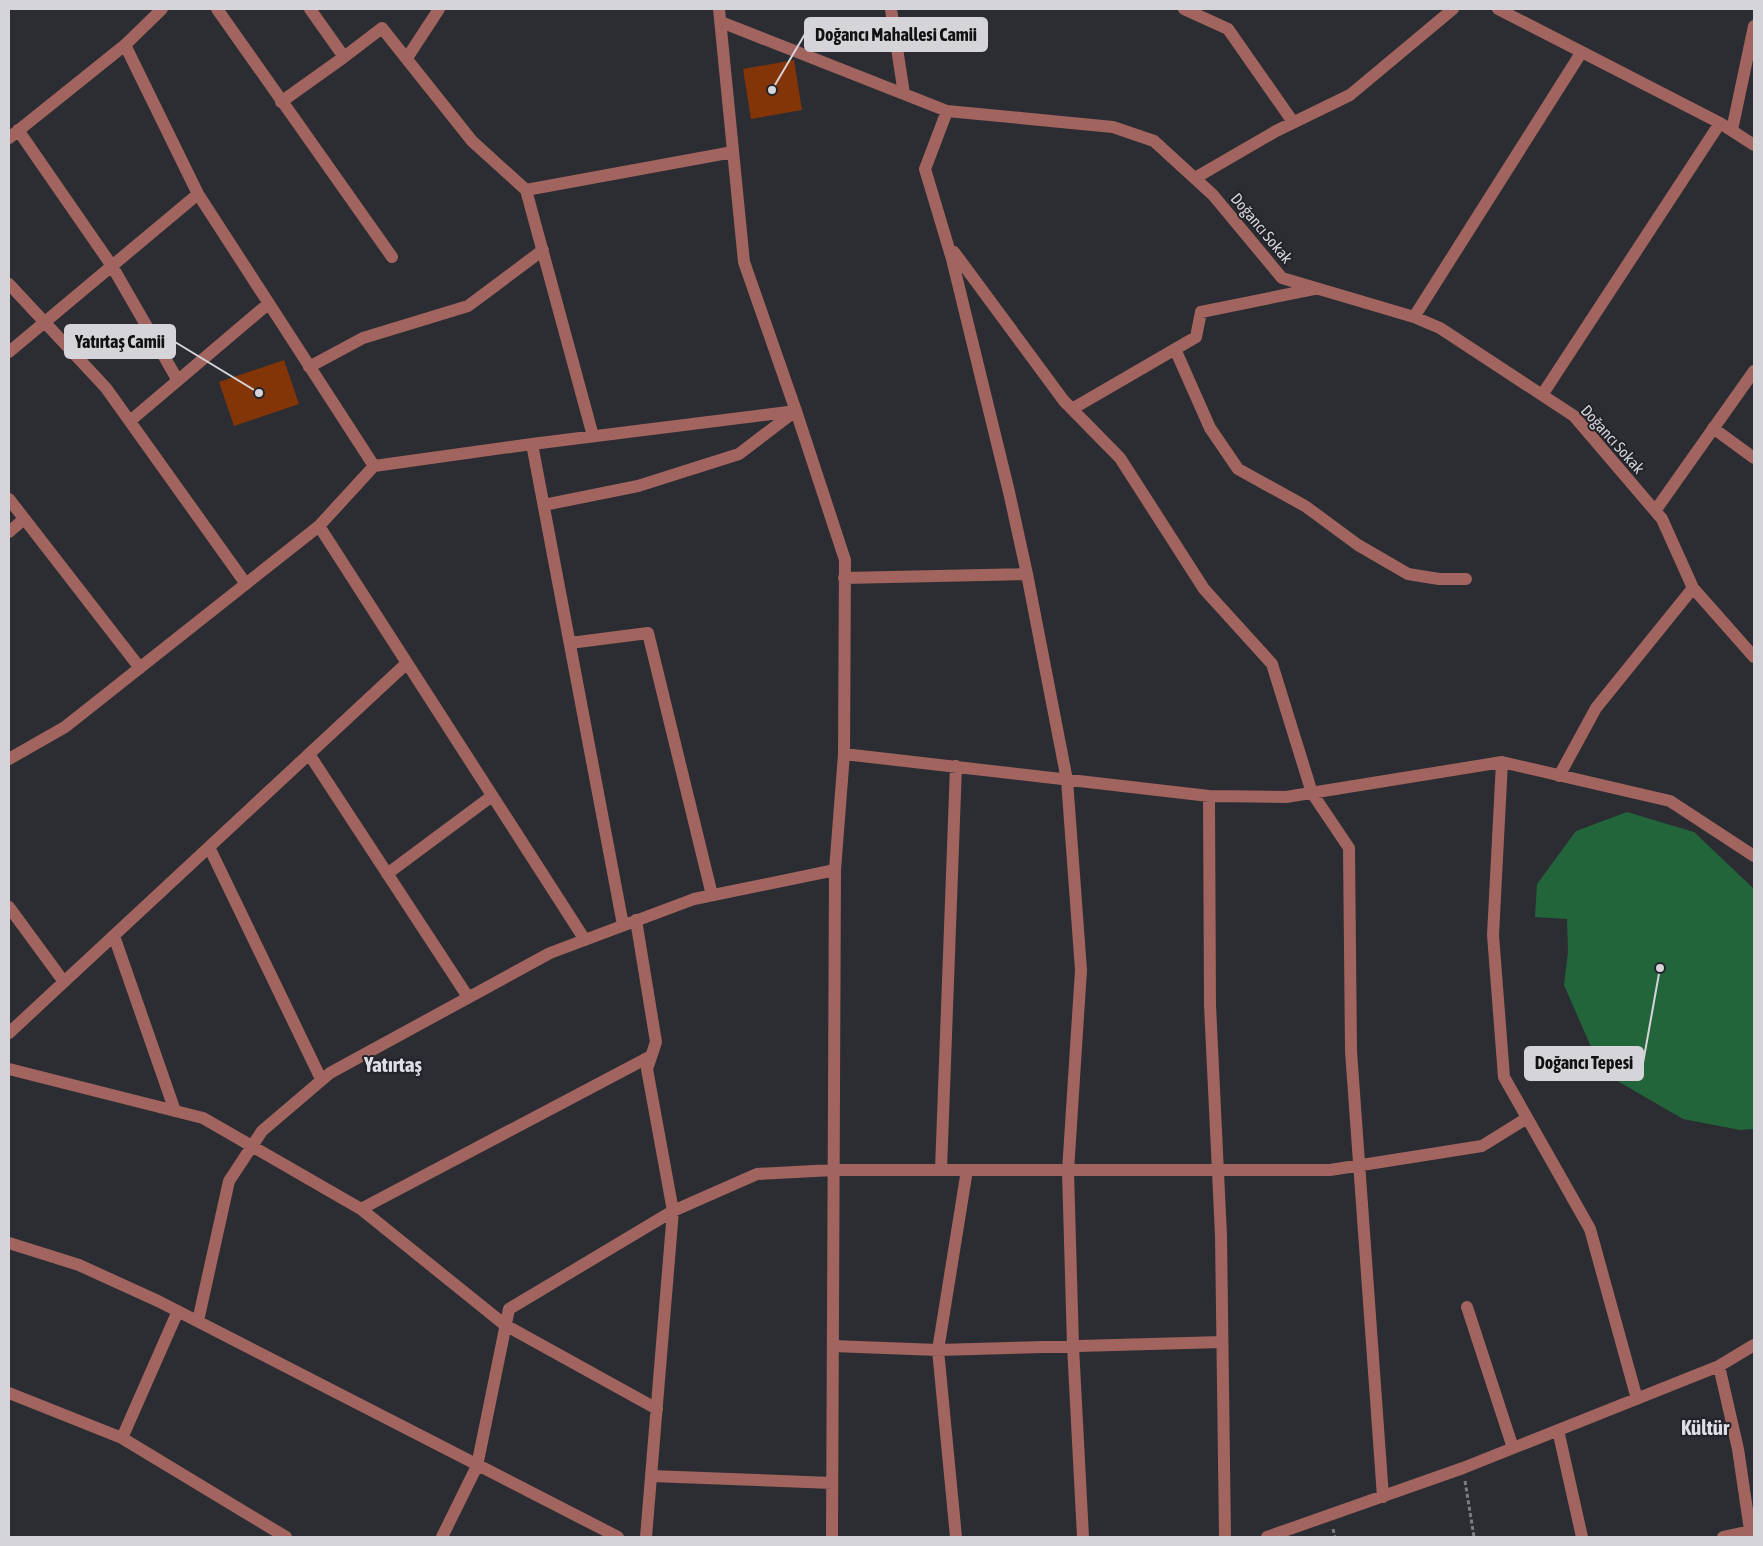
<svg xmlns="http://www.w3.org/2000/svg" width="1763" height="1546" viewBox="0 0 1763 1546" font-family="'Asap Condensed',sans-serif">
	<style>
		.green { fill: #22653b }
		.building { fill: #833508 }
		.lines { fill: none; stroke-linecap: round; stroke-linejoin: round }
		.path { stroke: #7b7b81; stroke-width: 3; stroke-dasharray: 4 2.5; stroke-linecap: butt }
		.minor { stroke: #a1645e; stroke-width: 12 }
		.labels { text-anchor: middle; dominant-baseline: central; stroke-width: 4; stroke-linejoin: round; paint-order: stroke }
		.street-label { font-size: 16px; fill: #d4d4d9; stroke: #222329 }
		.district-label { font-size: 21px; font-weight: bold; fill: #dedee7; stroke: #222329 }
		.leader { fill: none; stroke: #d4d4d9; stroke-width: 2 }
		.callout-dot { fill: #d4d4d9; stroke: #222329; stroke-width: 2 }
		.callout { fill: #d4d4d9; stroke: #d4d4d9; stroke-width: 2 }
		.callout-label { font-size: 18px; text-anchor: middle; font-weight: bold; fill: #111 }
	</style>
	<rect width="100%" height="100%" fill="#2c2c33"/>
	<path class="green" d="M 1627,812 L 1694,832 L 1754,889 L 1754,1129 L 1740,1130 L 1683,1119 L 1602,1072 L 1564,985 L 1568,952 L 1567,919 L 1535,917 L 1537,884 L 1576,831 Z"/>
	<path class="building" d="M 794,60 L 802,110 L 751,119 L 743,69 Z
		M 284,360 L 299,404 L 234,426 L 219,382 Z"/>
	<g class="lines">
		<path class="path" d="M 1465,1481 L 1474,1537
			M 1333,1529 L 1335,1537"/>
		<path class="minor" d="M 217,9 L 392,257
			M 310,9 L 344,57 L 382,28 L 472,141 L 526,190 L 733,152
			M 719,9 L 744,262 L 796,411 L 845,560 L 844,754 L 835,870 L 832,1537
			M 891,9 L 904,94
			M 1184,9 L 1228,29 L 1293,122
			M 1498,9 L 1720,123 L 1754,145
			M 721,22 L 947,111 L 1113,127 L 1154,141 L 1213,195 L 1282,278 L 1414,317 L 1440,328 L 1574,416 L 1662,519 L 1693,588 L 1754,657
			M 125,45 L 198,194 L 374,466
			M 407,58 L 439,9
			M 281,102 L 344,57
			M 947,111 L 925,169 L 952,259 L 1009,492 L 1027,574 L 1067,780 L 1081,970 L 1068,1171 L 1073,1346 L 1083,1537
			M 18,130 L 112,266 L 177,379
			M 1732,130 L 1754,26
			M 9,138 L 125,45 L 162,9
			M 1195,178 L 1276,131 L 1350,95 L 1453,9
			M 526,190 L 593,436
			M 954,252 L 1064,401 L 1120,458 L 1204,589 L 1272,664 L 1312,793 L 1349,848 L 1351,1051 L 1383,1497
			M 9,284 L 106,388 L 246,584
			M 1414,317 L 1581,53
			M 1175,349 L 1210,428 L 1238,469 L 1305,506 L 1358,545 L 1408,574 L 1439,579 L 1466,579
			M 9,352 L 198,194
			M 309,367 L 363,338 L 468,306 L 543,250
			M 1542,395 L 1720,123
			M 1072,409 L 1196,337 L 1201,312 L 1314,289
			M 130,421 L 268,304
			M 1713,428 L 1754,458
			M 532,444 L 623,925
			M 9,499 L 140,668
			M 544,505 L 638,486 L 739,454 L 794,412
			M 1655,511 L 1754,371
			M 319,526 L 585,940
			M 9,532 L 24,519
			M 844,578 L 1027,574
			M 570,643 L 648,633 L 712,895
			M 309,754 L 468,997
			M 844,754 L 1209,796 L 1286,797 L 1502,762 L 1670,801 L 1754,856
			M 9,759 L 65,727 L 319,526 L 374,466 L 532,444 L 796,411
			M 1502,762 L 1493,935 L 1504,1077 L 1590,1229 L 1637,1399
			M 1559,776 L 1596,708 L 1693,588
			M 1209,796 L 1210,1005 L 1221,1235 L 1225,1537
			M 209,847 L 321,1079
			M 387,874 L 492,796
			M 9,907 L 64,982
			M 636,920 L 656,1042 L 647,1069 L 673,1211 L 646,1537
			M 114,936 L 175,1111
			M 9,1033 L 407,663
			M 9,1069 L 203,1118 L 361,1209 L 505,1325 L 657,1409
			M 941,1170 L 956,766
			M 361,1209 L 651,1056
			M 9,1243 L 79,1265 L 158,1301 L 618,1537
			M 1467,1307 L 1513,1448
			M 178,1311 L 122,1438 L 286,1537
			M 198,1321 L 229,1181 L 262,1131 L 330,1073 L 550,953 L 694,899 L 835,870
			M 833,1346 L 938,1350 L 1222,1342
			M 1719,1366 L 1738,1449 L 1751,1537
			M 9,1393 L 122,1438
			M 1558,1430 L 1582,1537
			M 651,1476 L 832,1483
			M 442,1537 L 477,1466 L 509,1309 L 673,1211 L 757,1174 L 833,1170 L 1330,1170 L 1482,1146 L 1527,1118
			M 956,1537 L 938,1350 L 967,1170
			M 1267,1537 L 1463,1468 L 1719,1366 L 1754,1345
			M 1723,1537 L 1750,1531"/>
	</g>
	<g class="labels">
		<g class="street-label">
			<text transform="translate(1262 228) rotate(50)">Doğancı Sokak</text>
			<text transform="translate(1613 439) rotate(48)">Doğancı Sokak</text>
		</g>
		<g class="district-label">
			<text x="393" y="1064">Yatırtaş</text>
			<text x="1705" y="1427">Kültür</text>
		</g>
	</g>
	<path class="leader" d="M772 90L805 34M259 393L175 342M1660 968L1643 1063"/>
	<g class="callout-dot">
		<circle cx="772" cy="90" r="5"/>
		<circle cx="259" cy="393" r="5"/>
		<circle cx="1660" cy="968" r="5"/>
	</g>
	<g class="callout">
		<rect x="805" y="18" width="182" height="33" rx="5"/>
		<rect x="65" y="325" width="110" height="33" rx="5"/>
		<rect x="1525" y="1047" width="118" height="33" rx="5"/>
	</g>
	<g class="callout-label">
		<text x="896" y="41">Doğancı Mahallesi Camii</text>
		<text x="120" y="348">Yatırtaş Camii</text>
		<text x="1584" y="1069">Doğancı Tepesi</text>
	</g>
	<rect width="1763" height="1546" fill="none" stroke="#d4d4d9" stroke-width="20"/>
</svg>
